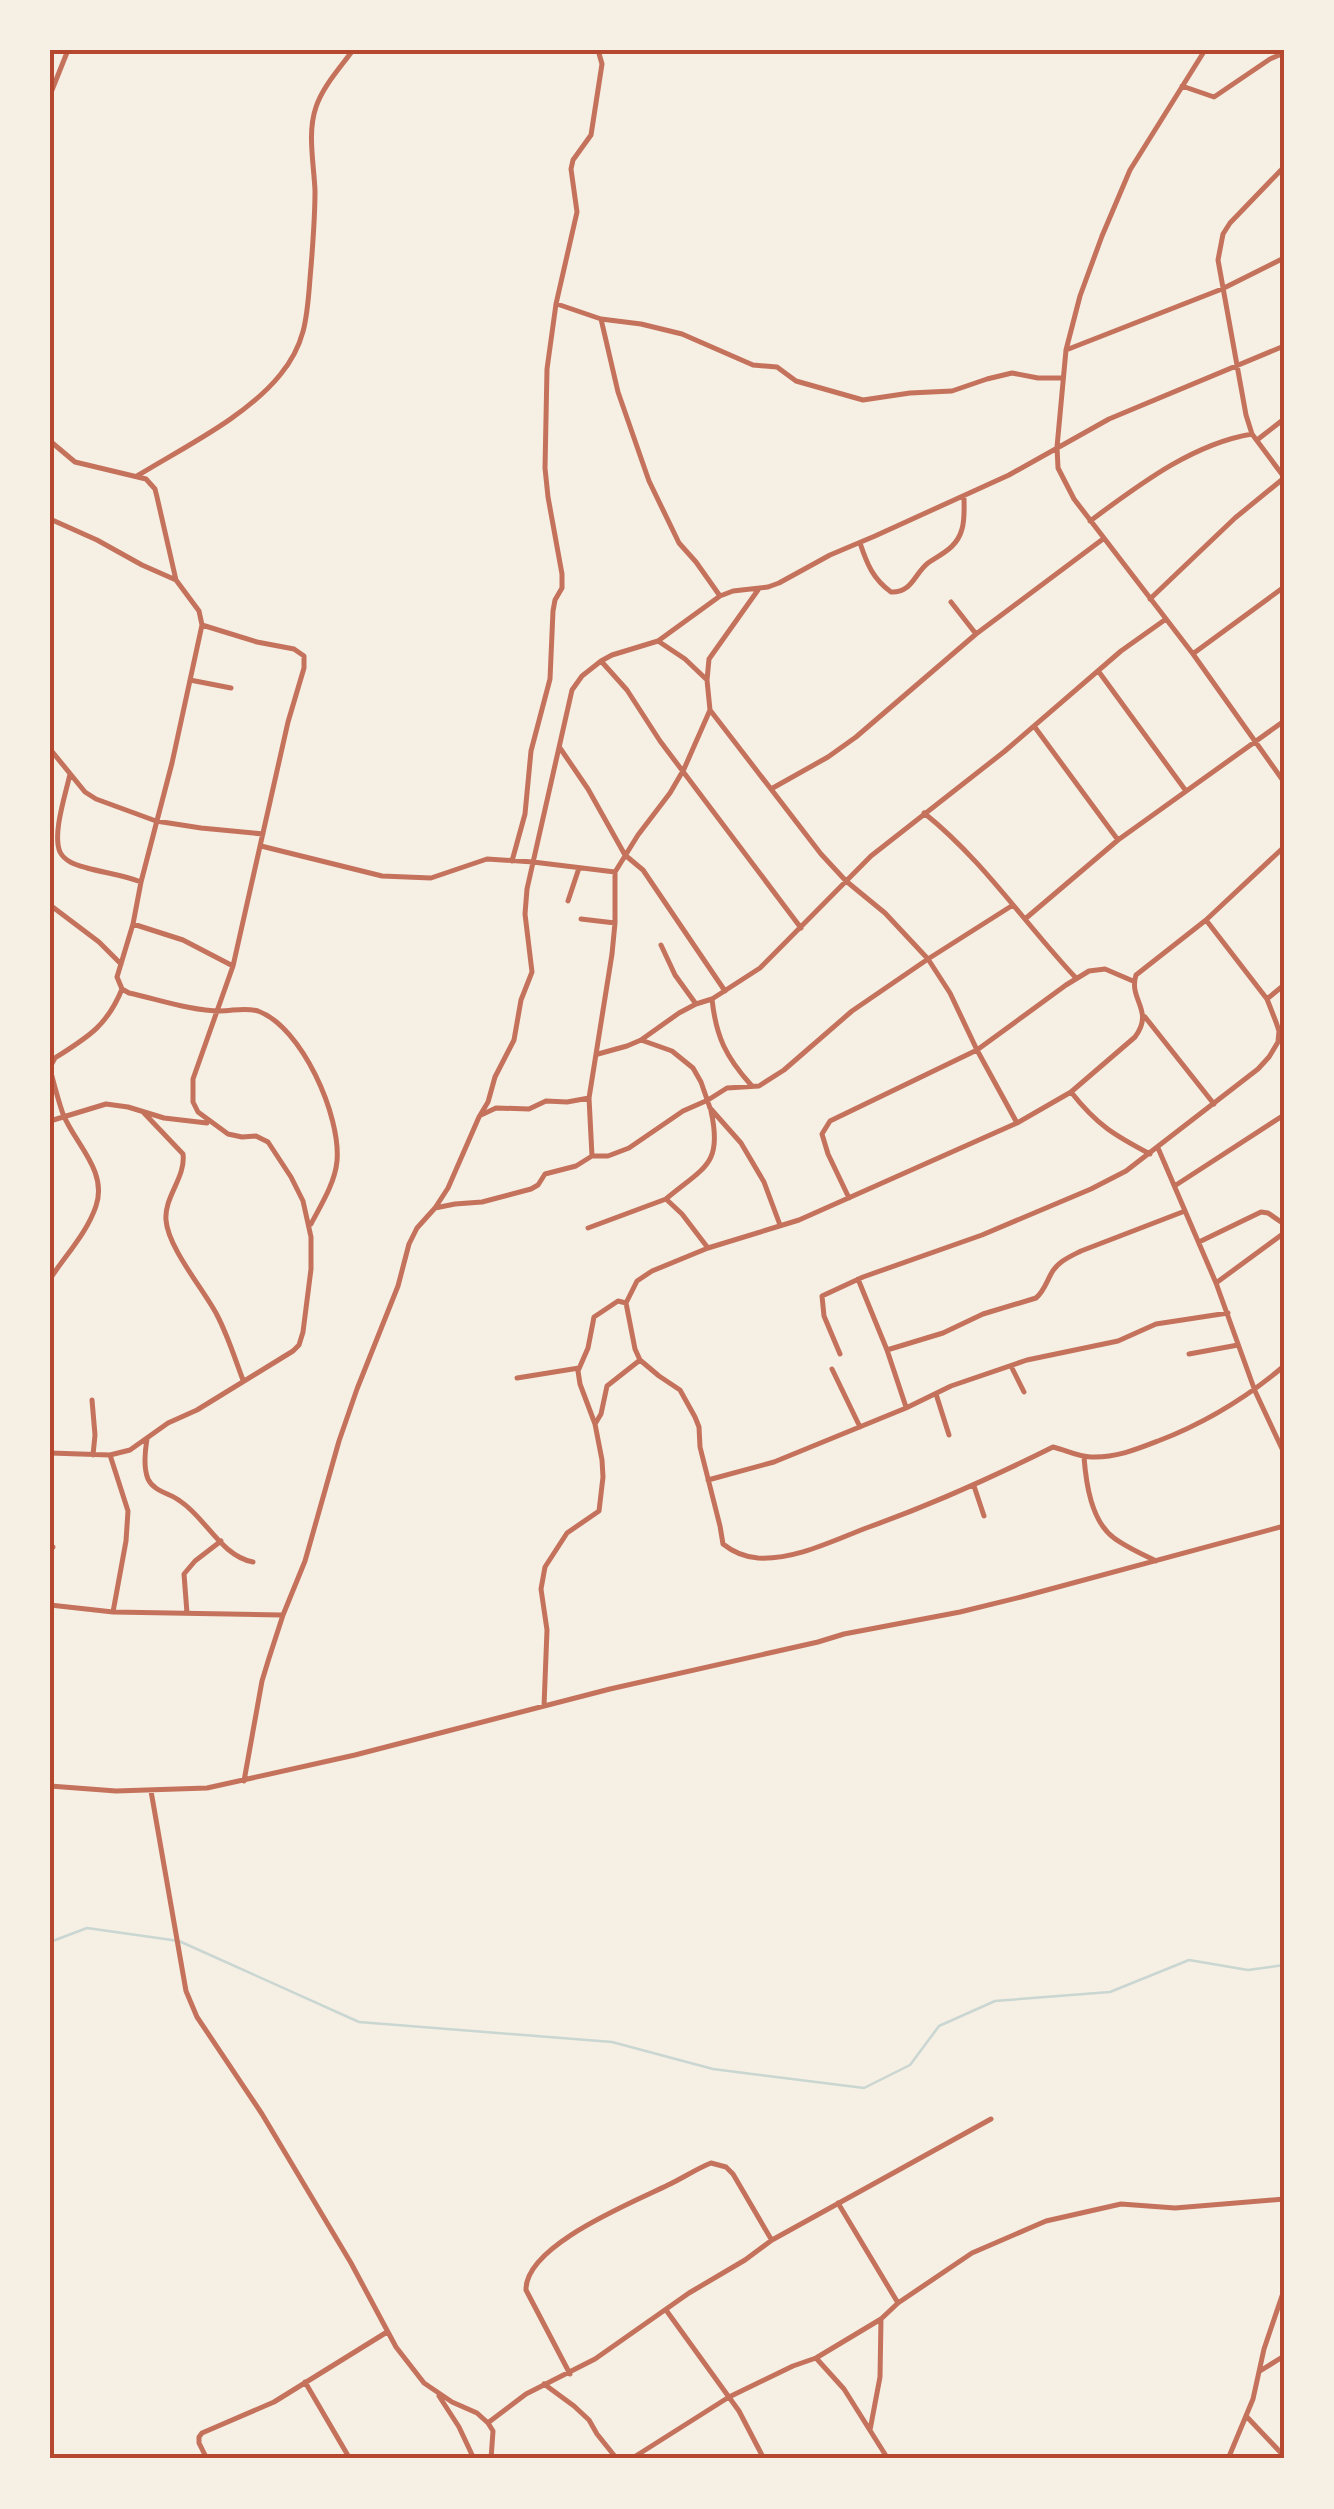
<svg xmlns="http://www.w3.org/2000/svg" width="1334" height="2509" viewBox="0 0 1334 2509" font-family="'Source Sans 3',sans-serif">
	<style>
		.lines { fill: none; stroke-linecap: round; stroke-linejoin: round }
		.stream { stroke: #c9d6d2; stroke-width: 2.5 }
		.minor { stroke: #c5725c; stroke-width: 5 }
		.neatline { fill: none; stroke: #b5482f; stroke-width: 4 }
	</style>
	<rect width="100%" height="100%" fill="#f6efe4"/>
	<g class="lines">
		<path class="stream" d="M 50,1942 L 87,1928 L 179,1941 L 359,2022 L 612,2042 L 713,2069 L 864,2088 L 910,2065 L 939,2026 L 995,2001 L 1110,1992 L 1189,1960 L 1248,1970 L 1284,1965"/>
		<path class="minor" d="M 1205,50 L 1130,170 L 1102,236 L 1080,296 L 1066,350 L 1057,447 L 1058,468 L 1074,499 L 1193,654 L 1284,782
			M 1182,86 L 1214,97 L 1270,59 L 1284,53
			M 50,95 L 68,50
			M 1284,167 L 1230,223 L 1223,234 L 1218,260 L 1246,415 L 1252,434 L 1284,477
			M 557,304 L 601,319 L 641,324 L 682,334 L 753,365 L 777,367 L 796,381 L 863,400 L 910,393 L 952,391 L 987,379 L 1012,373 L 1038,378 L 1062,378
			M 601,319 L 618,392 L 649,481 L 679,543 L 696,562 L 720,596
			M 1066,350 L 1222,289 L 1284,258
			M 1257,440 L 1284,419
			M 50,441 L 75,462 L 146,479 L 155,489 L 157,497 L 176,580 L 199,611 L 202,625 L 257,642 L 294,649 L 304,656 L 304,668 L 288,722 L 233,966 L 193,1079 L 193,1102 L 198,1112 L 228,1134 L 242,1137 L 256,1136 L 268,1142 L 291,1177 L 303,1201 L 311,1237 L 311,1269 L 303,1332 L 299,1345 L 293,1351 L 197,1410 L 168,1423 L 130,1450 L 110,1455 L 50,1453
			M 137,476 C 184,447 246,417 280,375 C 309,340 307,309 311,267 C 313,242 315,217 315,191 C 314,164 307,133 316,107 C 323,86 340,68 353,50
			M 50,519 L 97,540 L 142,565 L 176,580
			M 1090,521 C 1139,485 1192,444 1252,434
			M 860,543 C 867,564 873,579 891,592 C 912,593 914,574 928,563 C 941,554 957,548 962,529 C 965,519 964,507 964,496
			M 1150,599 L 1235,518 L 1284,478
			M 951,602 L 976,634
			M 202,625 L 172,763 L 141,882 L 133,924 L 117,977 L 122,989 L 129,993 C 157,999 192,1011 220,1011 C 233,1011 244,1007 258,1011 C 302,1027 341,1116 337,1161 C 335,1183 321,1205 311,1224
			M 658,641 L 685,659 L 706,679
			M 1194,653 L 1284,587
			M 601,661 L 627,690 L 660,741 L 801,928
			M 1099,672 L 1186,791
			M 190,680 L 231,688
			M 710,710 L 821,854 L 846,881 L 885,913 L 928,959 L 950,993 L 977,1050 L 1017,1123
			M 1034,726 L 1118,840
			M 560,748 L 588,789 L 625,855 L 643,870 L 725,991
			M 50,749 L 85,792 L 96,799 L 156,821 L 201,828 L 263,834
			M 70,774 C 66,793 52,834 60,852 C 65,862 77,865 87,868 C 105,873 123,875 141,882
			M 771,789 L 828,757 L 856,737 L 976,634 L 1103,539
			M 924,813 C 983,860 1025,924 1076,978
			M 261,846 L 382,876 L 431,878 L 487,859 L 533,862 L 615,872
			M 1284,847 L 1206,920 L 1136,975 C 1128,1000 1155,1010 1135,1037 L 1071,1092 L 1017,1123 L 799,1220 L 708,1248 L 652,1271 L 637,1281 L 626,1303 L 635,1349 L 640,1360 L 659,1376 L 680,1390 L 695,1417 L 699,1427 L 700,1447 L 720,1526 L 723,1544 C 733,1552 745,1557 758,1558 C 796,1560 834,1540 869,1527 C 933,1504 993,1477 1053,1447 C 1066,1450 1078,1457 1091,1457 C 1115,1458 1135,1450 1158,1441 C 1205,1423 1245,1399 1284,1366
			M 512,861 L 525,814 L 531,751 L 550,679 L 553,611 L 555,600 L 562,588 L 562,574 L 548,497 L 545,468 L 547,369 L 556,304 L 577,212 L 571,169 L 573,160 L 591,135 L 602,64 L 598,50
			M 568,901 L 579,868
			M 50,905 L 99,942 L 121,964
			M 581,919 L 615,923
			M 1025,919 L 1118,840 L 1284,721
			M 133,924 L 183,940 L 233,966
			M 661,945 L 675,975 L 696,1004
			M 712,999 C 716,1037 726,1057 751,1085
			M 1267,999 L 1284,985
			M 1145,1017 L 1214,1104
			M 641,1040 L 672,1051 L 693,1068 L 701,1082 L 710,1108 L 741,1143 L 764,1182 L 780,1225
			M 598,1054 L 627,1046 L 641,1040 L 679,1013 L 696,1004 L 712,999 L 760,968 L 871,856 L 1005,751 L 1121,651 L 1166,619
			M 50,1067 L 55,1058 C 88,1037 107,1026 122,989
			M 50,1069 C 54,1084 58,1100 63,1114 C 75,1144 108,1171 96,1206 C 87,1233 65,1256 50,1279
			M 1071,1092 C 1097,1125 1114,1135 1150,1154
			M 144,1113 L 183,1154 C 186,1177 164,1197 166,1220 C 168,1248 204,1290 217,1315 C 228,1336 235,1359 243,1380
			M 481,1115 L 496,1108 L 529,1109 L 546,1101 L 567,1102 L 589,1098
			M 50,1121 L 106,1104 L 128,1107 L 164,1118 L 207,1123
			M 1158,1148 L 1216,1283 L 1255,1391 L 1284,1453
			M 592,1156 L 608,1156 L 629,1148 L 683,1111 L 708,1100 L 727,1088 L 759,1086 L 784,1070 L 852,1011 L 928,959 L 1013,905
			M 1176,1185 L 1284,1115
			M 849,1198 L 828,1154 L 822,1134 L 830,1121 L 977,1050 L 1066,985 L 1089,971 L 1105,969 L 1133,981
			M 435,1208 L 455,1204 L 482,1202 L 531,1189 L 538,1185 L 545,1174 L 576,1166 L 592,1156 L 589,1098 L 612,954 L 615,923 L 615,872 L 638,835 L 670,793 L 684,769 L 710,710 L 707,680 L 709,659 L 758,590
			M 588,1228 L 666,1199
			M 1199,1242 L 1261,1212 L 1268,1213 L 1284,1224
			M 708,1248 L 682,1214 L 666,1199 C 704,1167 723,1165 711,1111
			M 858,1279 L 887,1350 L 906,1407
			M 1216,1283 L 1284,1233
			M 887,1350 L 943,1333 L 983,1314 L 1036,1298 C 1044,1291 1046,1283 1051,1274 C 1057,1262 1069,1257 1081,1251 L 1185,1211
			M 840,1354 L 824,1316 L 822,1296 L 863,1277 L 982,1235 L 1091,1189 L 1126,1171 L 1258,1069 L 1269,1057 L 1278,1042 L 1279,1031 L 1276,1022 L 1267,999 L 1206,920
			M 1189,1354 L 1238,1345
			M 1011,1366 L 1024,1392
			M 832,1369 L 860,1427
			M 517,1378 L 579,1368
			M 936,1394 L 949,1435
			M 92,1400 L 95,1435 L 93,1455
			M 595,1424 L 580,1384 L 578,1371 L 588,1348 L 594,1317 L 618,1301 L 626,1303
			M 147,1439 C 145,1451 143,1467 148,1479 C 154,1492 170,1493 180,1501 C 206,1518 221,1556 253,1562
			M 110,1455 L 128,1511 L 126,1541 L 113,1612
			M 1084,1457 C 1086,1483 1091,1521 1114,1538 C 1126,1547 1142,1554 1156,1561
			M 708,1480 L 774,1462 L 906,1408 L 951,1386 L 1027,1360 L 1118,1341 L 1156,1324 L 1228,1313
			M 974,1486 L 984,1516
			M 50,1547 L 53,1547
			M 50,1605 L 113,1612 L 281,1615
			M 187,1613 L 184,1574 L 195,1561 L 221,1541
			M 544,1706 L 547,1630 L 541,1589 L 545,1567 L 567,1533 L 599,1511 L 603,1477 L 602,1460 L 595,1424 L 601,1414 L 607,1386 L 640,1360
			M 244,1781 L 262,1681 L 269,1658 L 283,1615 L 305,1561 L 339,1441 L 357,1389 L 398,1286 L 409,1244 L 417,1228 L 435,1208 L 448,1188 L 479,1117 L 488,1102 L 495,1077 L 514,1040 L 521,1000 L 532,972 L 525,914 L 527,889 L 572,690 L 582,676 L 601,661 L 612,655 L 658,641 L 720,596 L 733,591 L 768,587 L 779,583 L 830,555 L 875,536 L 1009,475 L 1109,419 L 1284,346
			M 50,1786 L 116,1791 L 207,1788 L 355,1755 L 610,1689 L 818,1642 L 844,1634 L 960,1612 L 1021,1597 L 1284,1526
			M 151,1791 L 186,1991 L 197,2017 L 262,2114 L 351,2263 L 396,2347 L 424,2383 L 452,2402 L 477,2413 L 488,2423 L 493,2431 L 491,2459
			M 838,2203 L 898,2303
			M 666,2310 L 739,2411 L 764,2459
			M 816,2358 L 844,2389 L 888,2459
			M 1260,2371 L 1284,2356
			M 570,2374 L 526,2290 C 525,2245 634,2202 668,2185 C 683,2178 696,2169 711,2163 L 726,2167 L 733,2174 L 771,2239
			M 305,2382 L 350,2459
			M 544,2384 L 574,2406 L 589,2420 L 597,2434 L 617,2459
			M 439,2396 L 459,2427 L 474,2459
			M 1247,2417 L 1284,2456
			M 489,2422 L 526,2394 L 595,2359 L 689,2293 L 745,2260 L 772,2240 L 991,2119
			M 870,2430 L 880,2377 L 881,2319
			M 207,2459 L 199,2443 L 199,2437 L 202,2433 L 274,2402 L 387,2332
			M 631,2459 L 729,2397 L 793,2366 L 816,2358 L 881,2319 L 898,2303 L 972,2253 L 1046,2221 L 1121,2204 L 1175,2208 L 1284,2199
			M 1228,2459 L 1253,2399 L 1264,2349 L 1284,2290"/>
	</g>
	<rect width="1334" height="2509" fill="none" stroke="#f6efe4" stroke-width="105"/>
	<rect x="52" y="52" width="1230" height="2404" class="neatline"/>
</svg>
